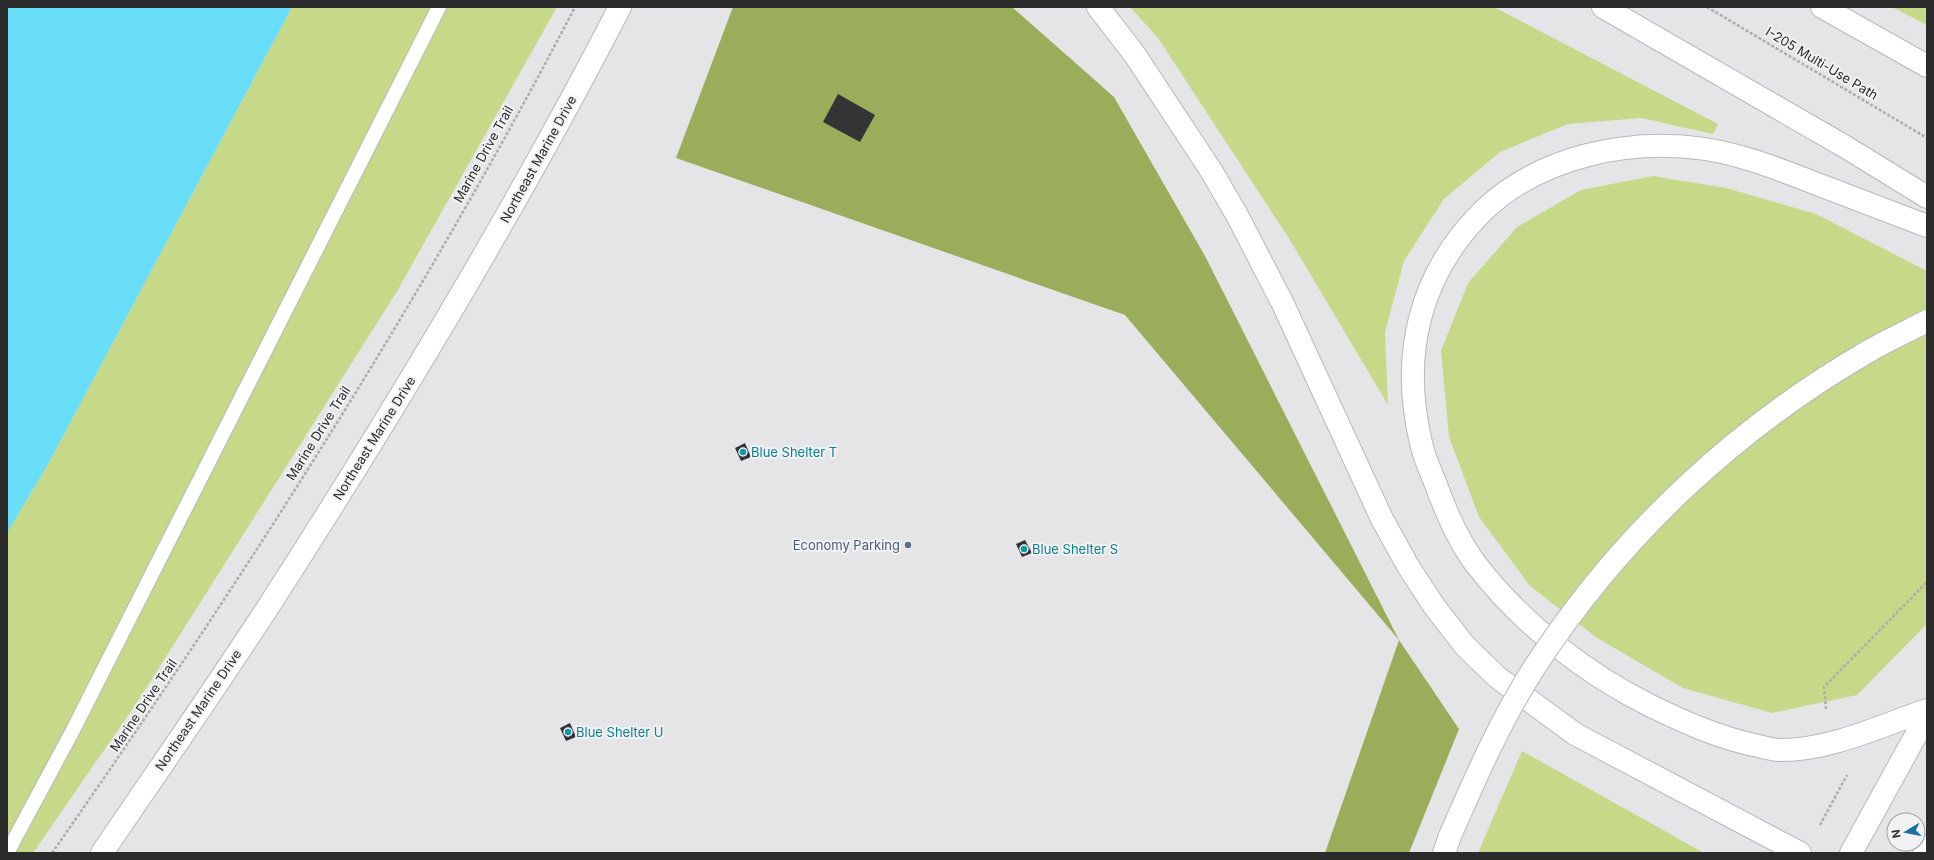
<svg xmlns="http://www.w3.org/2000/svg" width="1934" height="860" viewBox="0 0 1934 860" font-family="Inter,sans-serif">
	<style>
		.green { fill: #c6d989 }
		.forest { fill: #9aad5a }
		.water { fill: #68ddf8 }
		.building { fill: #343436 }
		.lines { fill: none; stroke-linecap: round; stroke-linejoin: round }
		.service-casing { stroke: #b8b8bb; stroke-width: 16 }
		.secondary-casing { stroke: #b8b8bb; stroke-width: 24 }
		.primary-casing { stroke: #b8b8bb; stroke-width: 24 }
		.motorway-casing { stroke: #b8b8bb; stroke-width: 24 }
		.path { stroke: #acacad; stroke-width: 2.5; stroke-dasharray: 3 2; stroke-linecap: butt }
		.service { stroke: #fff; stroke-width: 14 }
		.secondary { stroke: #fff; stroke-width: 22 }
		.primary { stroke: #fff; stroke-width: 22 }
		.motorway { stroke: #fff; stroke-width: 22 }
		.motorway-bridge-casing { stroke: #b8b8bb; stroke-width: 24; stroke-linecap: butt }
		.motorway-bridge { stroke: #fff; stroke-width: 22 }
		.culture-dot { fill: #0f9aa8; stroke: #f2f2f5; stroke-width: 1.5 }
		.service-dot { fill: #5c6f8a; stroke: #f2f2f5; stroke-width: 1.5 }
		.labels { text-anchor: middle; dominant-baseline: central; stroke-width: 4; stroke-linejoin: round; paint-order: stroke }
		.street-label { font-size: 13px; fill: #2b2b2c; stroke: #f2f2f5 }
		.culture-label { font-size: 13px; fill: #0d838f; stroke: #f2f2f5; text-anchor: start }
		.service-label { font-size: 13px; fill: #4e5e75; stroke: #f2f2f5; text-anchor: end }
	</style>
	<rect width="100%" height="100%" fill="#e5e5e7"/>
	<path class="green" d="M 292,7 L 557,7 L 396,293 L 138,701 L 33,853 L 7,853 L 7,533 L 47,466 Z
		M 1130,7 L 1494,7 L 1718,124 L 1713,134 L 1641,118 L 1568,124 L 1500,152 L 1444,199 L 1404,261 L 1385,332 L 1388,405 L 1290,240 L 1158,38 Z
		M 1892,7 L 1927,7 L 1927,25 Z
		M 1653,176 L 1726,188 L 1816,214 L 1927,271 L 1927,624 L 1857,695 L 1772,713 L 1683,688 L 1597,638 L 1530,586 L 1479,517 L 1449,437 L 1441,351 L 1468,283 L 1517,227 L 1581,190 Z
		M 1522,751 L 1704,853 L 1478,853 Z"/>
	<path class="forest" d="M 733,7 L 1012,7 L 1114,97 L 1205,256 L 1399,640 L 1459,729 L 1409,853 L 1325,853 L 1399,640 L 1125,315 L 676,158 Z"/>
	<path class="water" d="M 7,7 L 292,7 L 47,466 L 7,533 Z"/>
	<path class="building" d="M 838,94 L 875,115 L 860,142 L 823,122 Z
		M 745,443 L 751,457 L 741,461 L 735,448 Z
		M 1025,540 L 1032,553 L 1022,557 L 1016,544 Z
		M 570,723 L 576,737 L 566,741 L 560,728 Z"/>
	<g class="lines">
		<defs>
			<path id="service" d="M 7,853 L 72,732 L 439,7"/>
			<path id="secondary" d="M 102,853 C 159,769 217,686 272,601 C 396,408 515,211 620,7"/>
			<path id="primary" d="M 1851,853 L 1927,715
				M 1924,853 L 1927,847"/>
			<path id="motorway" d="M 1098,7 L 1135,55 L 1212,172 L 1238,217 L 1283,304 L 1382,519 L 1408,566 L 1434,606 L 1465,646 L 1497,677 L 1575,734 L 1800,853
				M 1603,7 L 1844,146 L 1927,197
				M 1822,7 L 1927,66
				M 1927,226 C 1890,212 1854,198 1817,184 C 1781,170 1744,155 1705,149 C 1629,138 1542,156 1485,209 C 1419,273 1400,355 1421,443 C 1424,457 1430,470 1435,482 C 1445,510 1457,539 1475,563 C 1520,622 1584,673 1651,706 C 1684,722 1717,737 1754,745 C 1763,747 1772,750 1781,750 C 1831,750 1880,726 1927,710
				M 1444,853 L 1450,836"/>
		</defs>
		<use href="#service" class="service-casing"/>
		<use href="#secondary" class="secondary-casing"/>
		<use href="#primary" class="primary-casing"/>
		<use href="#motorway" class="motorway-casing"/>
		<path class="path" d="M 1707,7 L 1927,138
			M 1826,709 L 1824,687 L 1927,582
			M 1820,825 L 1847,775
			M 52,853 C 242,581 422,301 575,7"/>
		<use href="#service" class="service"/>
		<use href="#secondary" class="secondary"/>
		<use href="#primary" class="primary"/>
		<use href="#motorway" class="motorway"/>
		<defs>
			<path id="motorway-bridge" d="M 1450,836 C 1475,779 1500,721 1534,668 C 1619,537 1734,429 1869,351 C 1888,340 1908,331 1927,321"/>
		</defs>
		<use href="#motorway-bridge" class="motorway-bridge-casing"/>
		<use href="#motorway-bridge" class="motorway-bridge"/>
	</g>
	<g class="culture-dot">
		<circle cx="743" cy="452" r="4"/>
		<circle cx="1024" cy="549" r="4"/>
		<circle cx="568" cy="732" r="4"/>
	</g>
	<circle class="service-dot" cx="908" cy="545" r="4"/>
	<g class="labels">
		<g class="street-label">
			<text transform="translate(1822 63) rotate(31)">I-205 Multi-Use Path</text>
			<text transform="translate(483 154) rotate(-61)">Marine Drive Trail</text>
			<text transform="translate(538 159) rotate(-61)">Northeast Marine Drive</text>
			<text transform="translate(318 433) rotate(-58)">Marine Drive Trail</text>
			<text transform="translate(374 438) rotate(-58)">Northeast Marine Drive</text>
			<text transform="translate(143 705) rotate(-56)">Marine Drive Trail</text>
			<text transform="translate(198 710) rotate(-56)">Northeast Marine Drive</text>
		</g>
		<g class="culture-label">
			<text x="751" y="452">Blue Shelter T</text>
			<text x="1032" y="549">Blue Shelter S</text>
			<text x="576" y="732">Blue Shelter U</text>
		</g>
		<g class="service-label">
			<text x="900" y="545">Economy Parking</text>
		</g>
	</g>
	<rect width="1934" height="860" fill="none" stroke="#2b2b2c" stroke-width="16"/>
	<g transform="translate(1906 832) rotate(260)"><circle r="19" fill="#f2f2f5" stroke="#a2a2a5"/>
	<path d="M0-3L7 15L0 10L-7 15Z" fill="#1972a1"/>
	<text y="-6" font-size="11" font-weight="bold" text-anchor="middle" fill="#2b2b2c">N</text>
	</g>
</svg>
